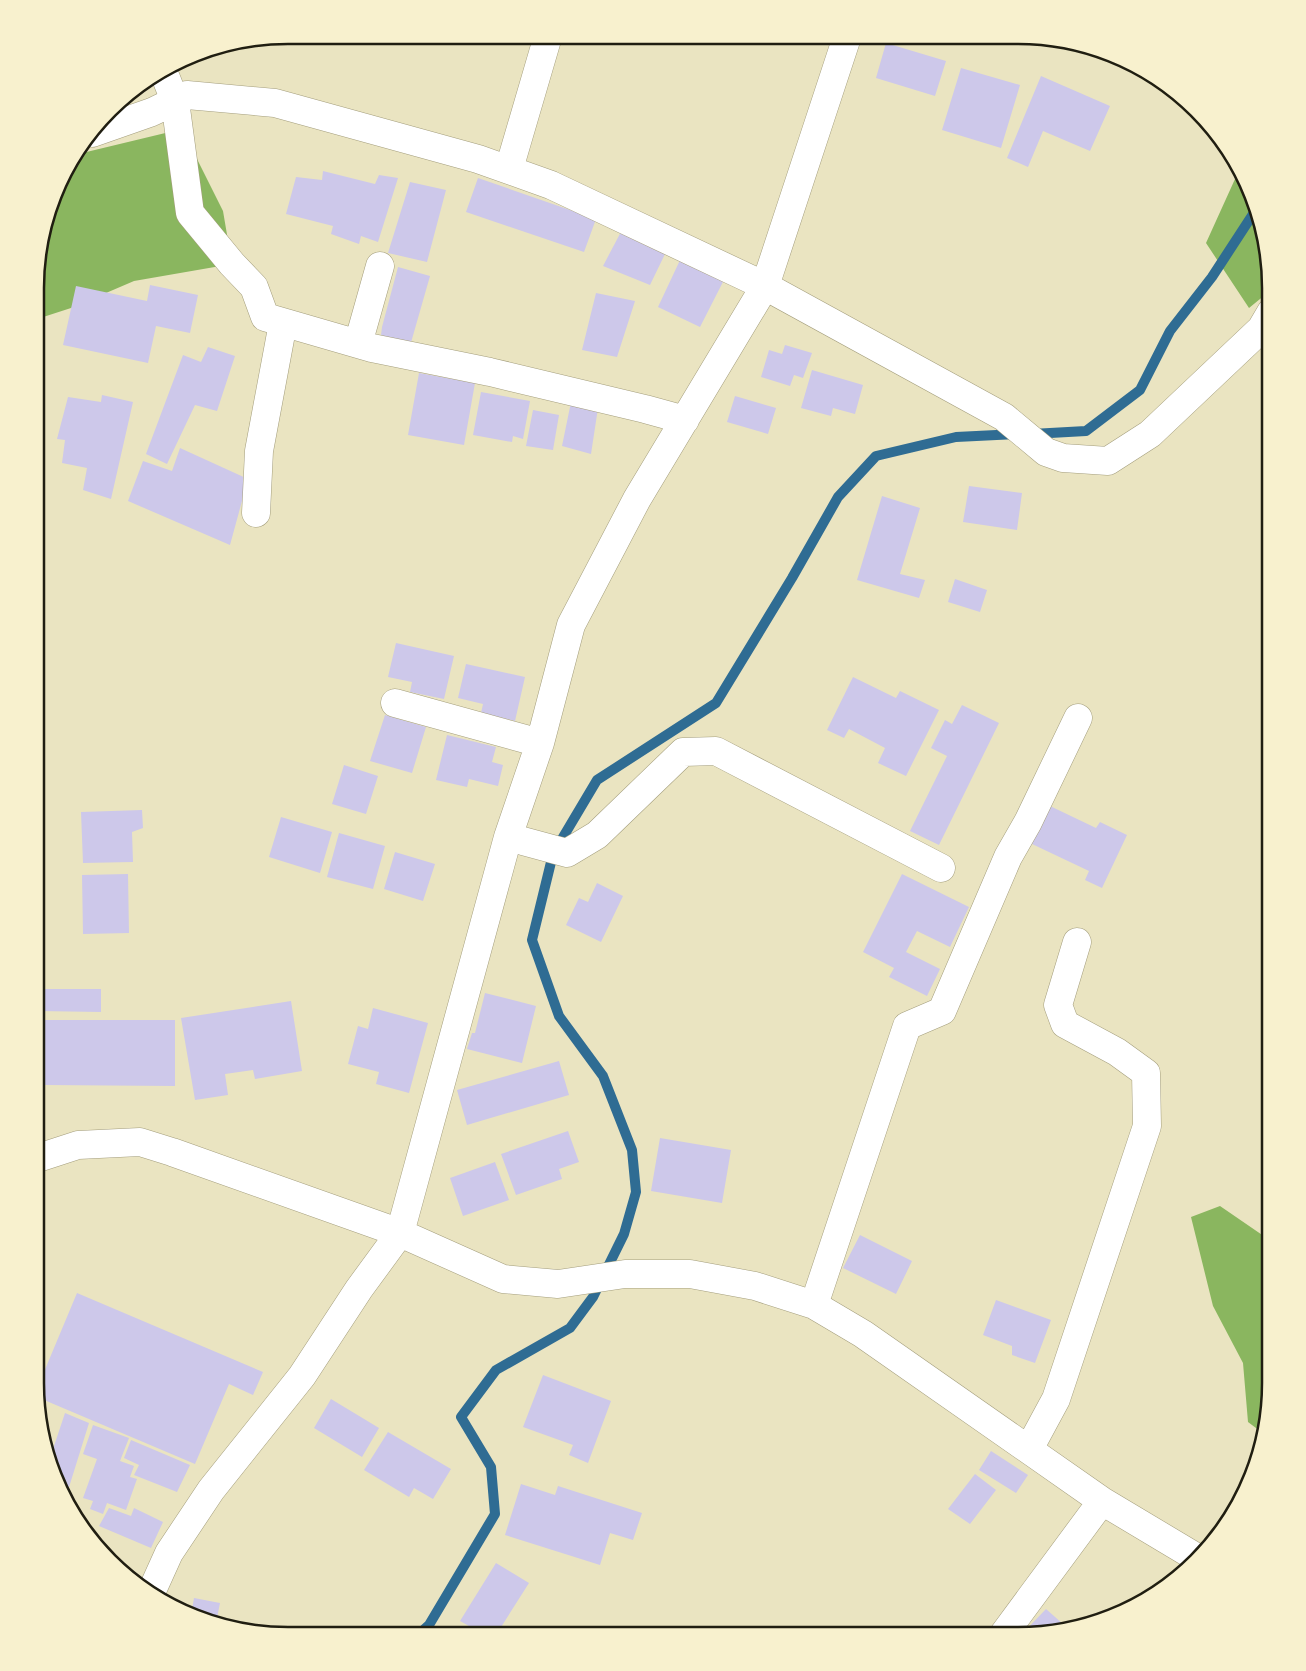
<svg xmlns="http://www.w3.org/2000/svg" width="1306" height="1671" viewBox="0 0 1306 1671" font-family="'Libre Baskerville',serif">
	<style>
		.forest { fill: #8ab65f }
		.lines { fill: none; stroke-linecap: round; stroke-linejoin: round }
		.stream { stroke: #2f6c93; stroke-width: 10 }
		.building { fill: #cdc8ea }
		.minor-casing { stroke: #a49e7d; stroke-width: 29 }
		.minor { stroke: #fff; stroke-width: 28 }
		.rim { fill: none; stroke: #201e11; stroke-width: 2.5 }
	</style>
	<rect width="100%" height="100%" fill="#eae4c1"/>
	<path class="forest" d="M 182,129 L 223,211 L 232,264 L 134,281 L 71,308 L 37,319 L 37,254 L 69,161 L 74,155 Z
		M 1240,168 L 1262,222 L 1271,287 L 1271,290 L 1249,308 L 1206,243 Z
		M 1220,1206 L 1271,1241 L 1270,1400 L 1264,1434 L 1248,1422 L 1243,1363 L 1213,1306 L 1191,1217 Z"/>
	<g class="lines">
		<path class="stream" d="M 1032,434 L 1086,431 L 1140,390 L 1170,331 L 1212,277 L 1257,208
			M 418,1635 L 429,1625 L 495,1514 L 491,1467 L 461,1417 L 496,1370 L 570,1328 L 593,1297 L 624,1234 L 636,1192 L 632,1150 L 603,1076 L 559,1016 L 532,940 L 553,854 L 597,780 L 716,703 L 792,578 L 838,497 L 876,456 L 956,437 L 1017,434"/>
	</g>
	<path class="building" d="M 886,43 L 946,61 L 935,96 L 876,78 Z
		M 961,68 L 1020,85 L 1001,148 L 942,130 Z
		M 1041,76 L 1110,106 L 1090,151 L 1043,131 L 1028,167 L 1007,158 Z
		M 323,171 L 375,184 L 379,175 L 398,178 L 378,242 L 361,236 L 359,244 L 331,234 L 333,226 L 286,214 L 296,177 L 322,180 Z
		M 478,178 L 596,219 L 584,252 L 466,212 Z
		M 410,182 L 446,190 L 427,262 L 388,253 Z
		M 623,228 L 665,254 L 650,285 L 603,266 Z
		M 681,258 L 725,278 L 700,327 L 658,307 Z
		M 398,267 L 430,276 L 410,346 L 381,335 L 382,327 Z
		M 150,285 L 198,295 L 190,333 L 156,326 L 148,363 L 63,345 L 76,286 L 147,301 Z
		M 596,293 L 635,301 L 617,357 L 582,350 Z
		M 785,345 L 812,353 L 803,378 L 794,375 L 790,386 L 761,377 L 769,350 L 782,354 Z
		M 208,347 L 235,356 L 217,411 L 195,405 L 167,464 L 146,454 L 183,355 L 201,362 Z
		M 812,370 L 863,385 L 855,414 L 833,408 L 831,416 L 801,408 Z
		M 419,373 L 475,383 L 464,445 L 408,435 Z
		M 481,392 L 530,401 L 523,439 L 513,436 L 512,442 L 473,435 Z
		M 102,395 L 133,402 L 111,499 L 83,490 L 87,468 L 62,463 L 65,440 L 57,439 L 68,397 L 101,402 Z
		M 735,396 L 776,408 L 768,434 L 727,422 Z
		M 571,402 L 598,408 L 591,454 L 562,446 Z
		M 533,410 L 559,415 L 553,450 L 526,446 Z
		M 180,448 L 248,479 L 230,545 L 128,501 L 143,461 L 172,471 Z
		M 969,486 L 1022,493 L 1017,530 L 963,522 Z
		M 882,496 L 920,508 L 900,574 L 925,580 L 919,598 L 857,580 Z
		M 955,579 L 987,590 L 980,612 L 948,602 Z
		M 396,643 L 454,656 L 444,699 L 410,692 L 412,682 L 388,677 Z
		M 466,664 L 525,677 L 515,721 L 481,713 L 483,704 L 458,698 Z
		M 853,677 L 896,698 L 900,691 L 939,710 L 906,776 L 878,763 L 885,748 L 849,729 L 844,738 L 827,730 Z
		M 962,705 L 999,723 L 939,845 L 910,831 L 947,756 L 931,748 L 945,720 L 952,724 Z
		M 385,715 L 426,727 L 412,773 L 370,761 Z
		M 447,735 L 496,747 L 492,762 L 503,765 L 498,786 L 469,779 L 467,787 L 436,780 Z
		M 344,765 L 378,776 L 366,814 L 332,804 Z
		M 1050,806 L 1096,828 L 1100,822 L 1127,835 L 1102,888 L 1085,880 L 1089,871 L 1032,844 Z
		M 142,810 L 143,828 L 132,832 L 133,862 L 83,863 L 81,812 Z
		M 281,817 L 332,832 L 320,873 L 269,857 Z
		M 339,833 L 385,846 L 373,889 L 327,877 Z
		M 395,852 L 435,864 L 423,901 L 384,889 Z
		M 128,874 L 129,933 L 83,934 L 82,875 Z
		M 902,874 L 969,907 L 950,947 L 917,931 L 906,952 L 940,969 L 927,996 L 889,977 L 894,968 L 863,952 Z
		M 597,883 L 623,896 L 601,942 L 566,925 L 579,898 L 588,902 Z
		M 37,989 L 101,989 L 101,1012 L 37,1011 Z
		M 485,993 L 536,1006 L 522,1063 L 467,1049 L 472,1033 L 475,1033 Z
		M 291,1001 L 302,1071 L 255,1079 L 253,1070 L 225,1074 L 228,1095 L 195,1100 L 181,1018 Z
		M 373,1008 L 428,1023 L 409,1093 L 376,1084 L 379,1072 L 348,1064 L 358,1026 L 368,1029 Z
		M 45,1020 L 175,1020 L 175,1086 L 45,1085 Z
		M 559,1061 L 569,1095 L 467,1125 L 457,1090 Z
		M 568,1131 L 579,1162 L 559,1169 L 562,1179 L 516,1195 L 501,1154 Z
		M 660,1138 L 731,1150 L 722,1203 L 651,1191 Z
		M 495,1162 L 509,1200 L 463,1216 L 450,1178 Z
		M 860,1235 L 912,1261 L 896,1294 L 843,1268 Z
		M 77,1293 L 263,1372 L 253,1395 L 229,1384 L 195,1464 L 37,1397 L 36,1391 Z
		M 996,1300 L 1051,1320 L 1035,1363 L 1012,1355 L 1012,1346 L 983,1335 Z
		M 543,1375 L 611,1401 L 588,1463 L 569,1455 L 573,1445 L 523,1427 Z
		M 331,1399 L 379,1428 L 362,1457 L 314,1428 Z
		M 65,1413 L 89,1423 L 65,1500 L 49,1461 Z
		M 93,1425 L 129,1438 L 120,1461 L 134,1466 L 130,1477 L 137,1479 L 126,1510 L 107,1503 L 103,1514 L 90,1509 L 93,1501 L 83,1498 L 97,1459 L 83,1454 Z
		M 388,1432 L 451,1469 L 433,1499 L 414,1488 L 409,1497 L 364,1470 Z
		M 131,1440 L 190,1465 L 177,1492 L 134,1475 L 139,1465 L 124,1458 Z
		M 991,1451 L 1028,1475 L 1016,1493 L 979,1470 Z
		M 975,1474 L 996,1490 L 970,1524 L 948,1509 Z
		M 521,1484 L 555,1495 L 558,1486 L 642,1513 L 633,1540 L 610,1533 L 600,1565 L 505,1535 Z
		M 109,1508 L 131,1516 L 134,1508 L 163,1522 L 151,1548 L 99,1526 Z
		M 496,1563 L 529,1583 L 496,1635 L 485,1635 L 460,1621 Z
		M 194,1598 L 220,1603 L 217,1618 L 223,1619 L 222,1626 L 207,1623 L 191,1615 Z
		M 1046,1609 L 1063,1624 L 1066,1621 L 1075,1629 L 1035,1635 L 1021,1635 Z"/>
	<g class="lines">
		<defs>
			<path id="minor" d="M 164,73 L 175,101 L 190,213 L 232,264 L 254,287 L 265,317 L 372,348 L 490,372 L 645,409 L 685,420
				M 92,133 L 152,112 L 187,95 L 275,103 L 478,159 L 551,185 L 765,286 L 1004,417 L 1046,452 L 1063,458 L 1108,461 L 1150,434 L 1261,329 L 1271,312
				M 509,169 L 548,36
				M 358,344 L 380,266
				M 256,513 L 259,451 L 283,323
				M 395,703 L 540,743
				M 508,837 L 567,853 L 597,835 L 683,752 L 716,751 L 941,868
				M 35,1159 L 78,1145 L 140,1142 L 172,1152 L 400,1233 L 503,1279 L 558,1284 L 625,1274 L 690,1274 L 755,1286 L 814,1305 L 863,1334 L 1102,1501 L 1199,1559
				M 814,1305 L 907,1026 L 942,1011 L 1008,857 L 1028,822 L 1078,718
				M 1029,1449 L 1056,1399 L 1147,1126 L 1146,1073 L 1117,1052 L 1065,1024 L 1058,1005 L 1077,942
				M 150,1595 L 169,1553 L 211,1490 L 302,1376 L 359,1289 L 400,1233 L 508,837 L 540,743 L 571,625 L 637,499 L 765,286 L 847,37
				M 1003,1635 L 1102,1501"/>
		</defs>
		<use href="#minor" class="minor-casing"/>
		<use href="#minor" class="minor"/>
	</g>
	<path d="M0 0H1306V1671H0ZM288 44H1018A244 244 0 0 1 1262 288V1383A244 244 0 0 1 1018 1627H288A244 244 0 0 1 44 1383V288A244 244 0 0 1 288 44Z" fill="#f8f1ce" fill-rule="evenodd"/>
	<path class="rim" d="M288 44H1018A244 244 0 0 1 1262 288V1383A244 244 0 0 1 1018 1627H288A244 244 0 0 1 44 1383V288A244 244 0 0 1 288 44Z"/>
</svg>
